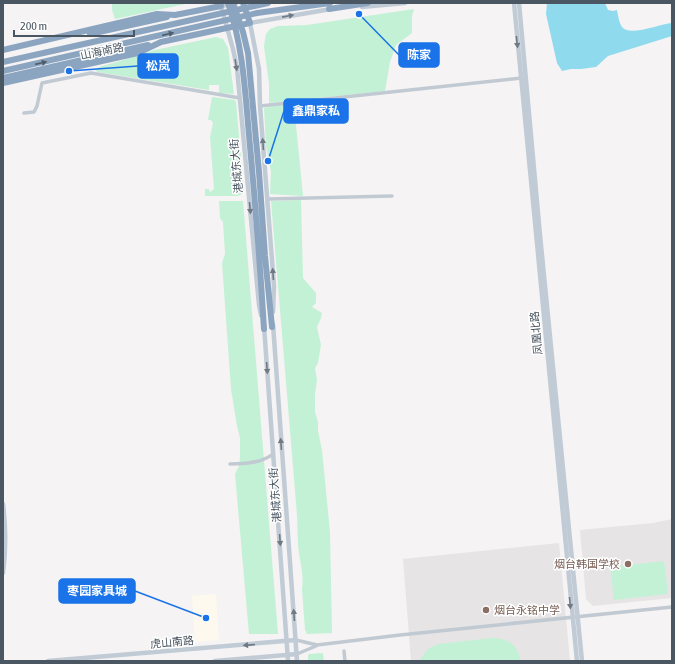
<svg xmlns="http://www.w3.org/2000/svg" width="675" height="664" viewBox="0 0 675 664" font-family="'Asap Condensed','Noto Sans SC',sans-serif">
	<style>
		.commercial { fill: #fdf9ef }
		.education { fill: #e6e4e5 }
		.green { fill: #c3f1d5 }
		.water { fill: #90daee }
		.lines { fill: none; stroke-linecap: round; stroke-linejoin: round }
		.street { stroke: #c1cad2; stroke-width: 3.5 }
		.secondary { stroke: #c1cbd6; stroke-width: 4.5 }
		.highway { stroke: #8ba5c1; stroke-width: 6 }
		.oneway { fill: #6e7984 }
		.oneway2 { fill: #505e6b }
		.education-dot { fill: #8d6e63; stroke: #fff; stroke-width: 1.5 }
		.labels { text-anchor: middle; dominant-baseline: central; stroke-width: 3; stroke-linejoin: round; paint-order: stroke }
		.street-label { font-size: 11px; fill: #4a5661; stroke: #fff }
		.education-label { font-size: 11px; fill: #785e54; stroke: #fff; text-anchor: end }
		.leader { fill: none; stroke: #1a73e8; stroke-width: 1.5 }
		.callout-dot { fill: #1a73e8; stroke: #fff; stroke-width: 1.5 }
		.callout { fill: #1a73e8; stroke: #1a73e8; stroke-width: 1.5 }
		.callout-label { font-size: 12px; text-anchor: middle; font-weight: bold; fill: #fff }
	</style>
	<rect width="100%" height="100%" fill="#f5f3f3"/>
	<path class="commercial" d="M 216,594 L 219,640 L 195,642 L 192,596 Z"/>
	<path class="education" d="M 672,519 L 672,598 L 593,606 L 586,599 L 580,530 L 653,523 Z
		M 559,543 L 570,661 L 411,661 L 403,559 Z"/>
	<path class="green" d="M 112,3 L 190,3 L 115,19 L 112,10 Z
		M 414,9 L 412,16 L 412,33 L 396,45 L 390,62 L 385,91 L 269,103 L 269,84 L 264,46 L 266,34 L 270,29 L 278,26 L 307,25 Z
		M 216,37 L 223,39 L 228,48 L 234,94 L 219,93 L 219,85 L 209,85 L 209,90 L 97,72 L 95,69 L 102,66 L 117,62 L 155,50 Z
		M 212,97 L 235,100 L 236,102 L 244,193 L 238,196 L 205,196 L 205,189 L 209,189 L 210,192 L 214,189 L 210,137 L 213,123 L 211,120 L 208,120 Z
		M 285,104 L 294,105 L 303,196 L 270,194 L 271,172 L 266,146 L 264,108 Z
		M 301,200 L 303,278 L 316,293 L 316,303 L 312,307 L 322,313 L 321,318 L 317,327 L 321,345 L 318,363 L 315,368 L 317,380 L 315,394 L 315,412 L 318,422 L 318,431 L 322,450 L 330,532 L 332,633 L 307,634 L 305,630 L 302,589 C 304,577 301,566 299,554 C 297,541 298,528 297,515 L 271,201 Z
		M 219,201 L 243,201 L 278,634 L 249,634 L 235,474 L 239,466 L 240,457 L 240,438 L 237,426 L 231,389 L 222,263 L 225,254 L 223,222 L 220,218 Z
		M 664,561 L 668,594 L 614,600 L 610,567 Z
		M 492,638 C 510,639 516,644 521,661 L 419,661 L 428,649 L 438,644 Z
		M 322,653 L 323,654 L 324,661 L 308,661 L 308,656 L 309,654 Z"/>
	<path class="water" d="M 547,3 L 605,3 L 608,10 L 613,11 L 617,10 C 618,15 619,24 623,28 C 631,36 660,24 672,23 L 672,36 L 608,56 L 596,67 L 581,69 L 571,69 L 562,71 L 557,63 L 546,14 Z"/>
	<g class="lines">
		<path class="street" d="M 260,106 L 521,78
			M 24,113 L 34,112 L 37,106 L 42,83 L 91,73 L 240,98
			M 268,199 L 392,196
			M 230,464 C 245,464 262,463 273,454
			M 296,640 L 317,645 L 400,635 L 672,607
			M 344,651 L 345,661
			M 297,654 L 316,646"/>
		<path class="secondary" d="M 236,3 L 221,6 L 233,49 L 237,68 L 259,305 L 261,315
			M 514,3 L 577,661
			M 519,3 L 540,235 L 582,661
			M 362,7 L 405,3
			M 273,312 L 274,286 L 260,106 L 259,69 L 250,23 L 331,9
			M 273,324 L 297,661
			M 264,326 L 288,661
			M 3,504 C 6,527 6,550 3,573
			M 48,661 L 296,640
			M 215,661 L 297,654"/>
		<path class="highway" d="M 228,3 C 243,46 245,90 249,135 C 255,199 260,264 264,329
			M 233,3 L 243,32 L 248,53 L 259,172 L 265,256 L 272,327
			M 329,9 L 368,3
			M 90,34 L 167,17
			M 3,50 L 157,14 L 175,15 L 221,6 L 219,3
			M 3,62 L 268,3
			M 3,71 L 257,13 L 330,3
			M 3,78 L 148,45
			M 3,83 L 138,53 L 161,42 L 250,23 L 243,3"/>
	</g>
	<defs><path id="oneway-solid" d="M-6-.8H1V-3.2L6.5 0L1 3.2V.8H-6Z"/></defs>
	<g class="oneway">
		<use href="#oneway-solid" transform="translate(288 16) rotate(-11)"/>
		<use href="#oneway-solid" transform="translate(517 42) rotate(84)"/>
		<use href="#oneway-solid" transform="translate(236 65) rotate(81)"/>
		<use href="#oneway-solid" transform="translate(263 144) rotate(-94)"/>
		<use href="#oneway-solid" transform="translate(250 208) rotate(85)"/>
		<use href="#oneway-solid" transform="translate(273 274) rotate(-94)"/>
		<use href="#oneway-solid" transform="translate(267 368) rotate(86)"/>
		<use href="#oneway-solid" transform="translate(281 444) rotate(-94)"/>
		<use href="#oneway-solid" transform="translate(280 540) rotate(86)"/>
		<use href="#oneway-solid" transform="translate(570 603) rotate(85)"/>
		<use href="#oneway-solid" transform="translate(294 615) rotate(-94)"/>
		<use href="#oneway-solid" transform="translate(249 645) rotate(175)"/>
	</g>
	<g class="oneway2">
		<use href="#oneway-solid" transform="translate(168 34) rotate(-13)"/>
		<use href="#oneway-solid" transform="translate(41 63) rotate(-13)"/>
	</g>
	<g class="education-dot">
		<circle cx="628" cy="564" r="4"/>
		<circle cx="486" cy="610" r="4"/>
	</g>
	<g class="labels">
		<g class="street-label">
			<text transform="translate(102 51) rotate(-12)">山海南路</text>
			<text transform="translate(236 166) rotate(-95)">港城东大街</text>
			<text transform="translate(536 333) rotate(-95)">凤凰北路</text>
			<text transform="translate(275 495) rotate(-94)">港城东大街</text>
			<text transform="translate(172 642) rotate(-5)">虎山南路</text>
		</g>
		<g class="education-label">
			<text x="620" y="564">烟台韩国学校</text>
			<text x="494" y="610" text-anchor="start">烟台永铭中学</text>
		</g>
	</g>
	<path class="leader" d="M359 14L399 55M69 71L138 66M268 161L284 111M206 618L135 591"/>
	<g class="callout-dot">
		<circle cx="359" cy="14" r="4"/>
		<circle cx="69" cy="71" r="4"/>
		<circle cx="268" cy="161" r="4"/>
		<circle cx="206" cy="618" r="4"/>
	</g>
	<g class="callout">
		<rect x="399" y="43" width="40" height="24" rx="4"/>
		<rect x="138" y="54" width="40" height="24" rx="4"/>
		<rect x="284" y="99" width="64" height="24" rx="4"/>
		<rect x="59" y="579" width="76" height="24" rx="4"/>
	</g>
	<g class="callout-label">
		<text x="419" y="59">陈家</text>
		<text x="158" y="70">松岚</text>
		<text x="316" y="115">鑫鼎家私</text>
		<text x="97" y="595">枣园家具城</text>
	</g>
	<rect width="675" height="664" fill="none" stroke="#4a5661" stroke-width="8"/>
	<path d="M14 30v6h120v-6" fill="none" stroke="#4a5661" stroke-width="2"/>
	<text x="20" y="30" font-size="12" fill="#4a5661" stroke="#ffffff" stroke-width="3" paint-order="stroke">200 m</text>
</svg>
